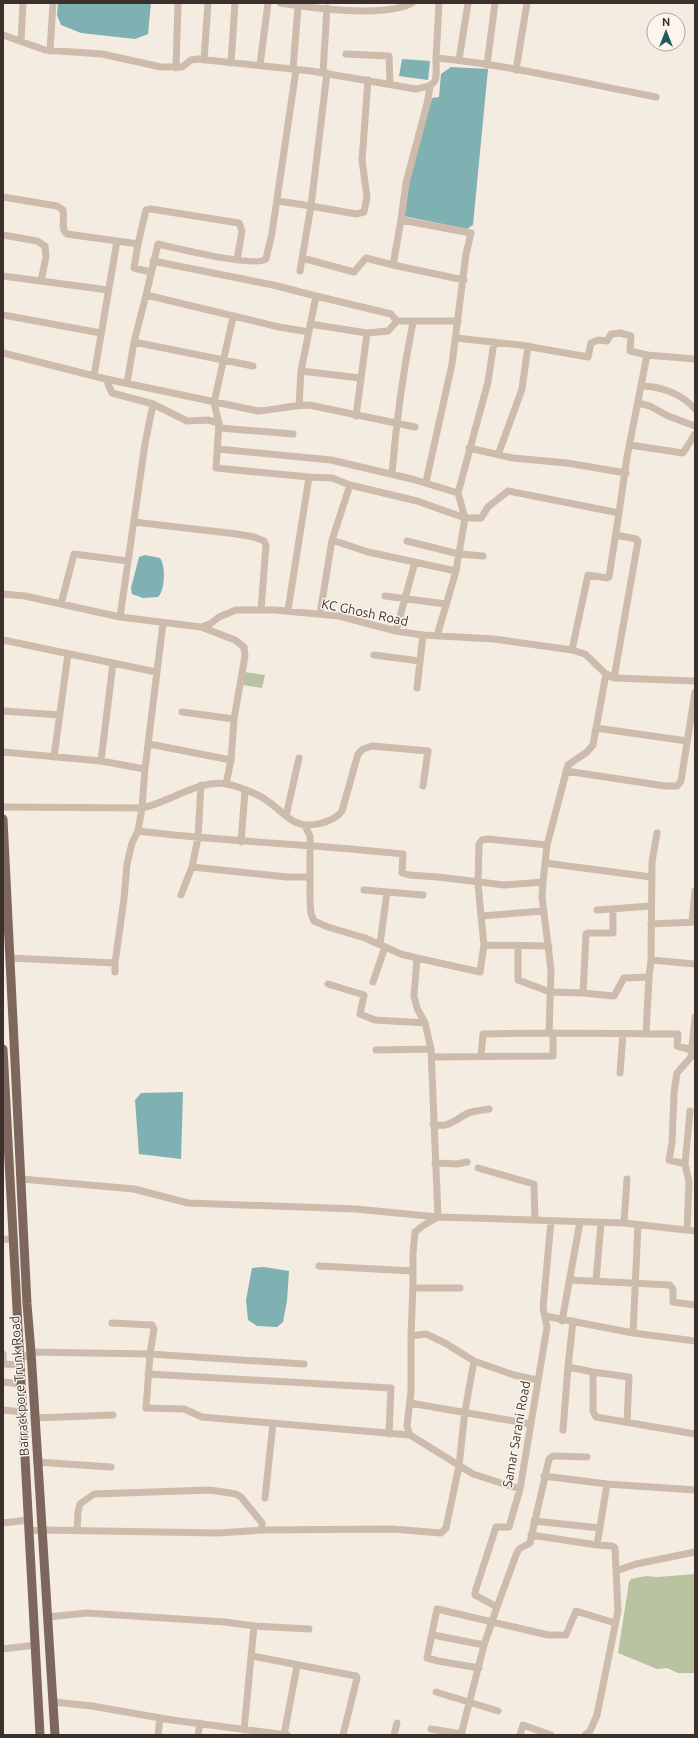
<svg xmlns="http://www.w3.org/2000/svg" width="698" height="1738" viewBox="0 0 698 1738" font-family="Ubuntu,sans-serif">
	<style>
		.green { fill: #b8c4a0 }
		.water { fill: #7fb0b2 }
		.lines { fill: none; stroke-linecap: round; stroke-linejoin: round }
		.minor { stroke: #cdbbac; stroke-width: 7 }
		.major { stroke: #7d675c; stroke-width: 9 }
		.labels { text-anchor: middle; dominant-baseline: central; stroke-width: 3; stroke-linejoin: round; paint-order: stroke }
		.street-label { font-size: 13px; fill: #3b302b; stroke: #fbf5ee }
	</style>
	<rect width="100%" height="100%" fill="#f4ebe1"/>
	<path class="green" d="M 244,672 L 265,675 L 262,688 L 243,685 Z
		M 695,1574 L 695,1673 L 678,1673 L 667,1668 L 657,1669 L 618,1653 L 629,1582 L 631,1579 L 646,1576 L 657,1577 Z"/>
	<path class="water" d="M 58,3 L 151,3 L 148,34 L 135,39 L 81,33 L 61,25 L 57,15 Z
		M 402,59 L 430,61 L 428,80 L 399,76 Z
		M 451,67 L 488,69 L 473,225 L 467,229 L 403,216 L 405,191 L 432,98 L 439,97 L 441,74 Z
		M 145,555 L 160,558 C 166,566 165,590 158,597 L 143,598 L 132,594 L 131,588 L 139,557 Z
		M 183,1092 L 181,1159 L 139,1154 L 135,1100 L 141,1093 Z
		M 264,1267 L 289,1271 L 287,1301 L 283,1322 L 277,1327 L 257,1326 L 248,1320 L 246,1300 L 252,1268 Z"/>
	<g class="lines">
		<path class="minor" d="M 280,3 C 311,8 385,18 412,3
			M 3,35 L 45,50 L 102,54 L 161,67 L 182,67 L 191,60 L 198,59 L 311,71 L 416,89 C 440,85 436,80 436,58 C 510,65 583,83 656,97
			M 21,41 L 23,3
			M 50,51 L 53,3
			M 346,54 L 389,56 L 390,83
			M 436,58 L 439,3
			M 204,60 L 208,3
			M 459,60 L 468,3
			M 231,63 L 235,3
			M 260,65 L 268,3
			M 487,65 L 495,3
			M 176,68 L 178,3
			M 293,69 L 298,6
			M 516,70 L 527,3
			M 323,72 L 327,8
			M 3,197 L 57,206 L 63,210 C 65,219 60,229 67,234 L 117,241
			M 278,201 L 311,206 L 327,73
			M 3,235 L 37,241 L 45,246 L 46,257 L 41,281
			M 138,244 L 134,268 L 151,272
			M 302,258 L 354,272 L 366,258 L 393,265 L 464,280
			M 153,261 L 273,285 L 316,296 L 301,371 L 299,405
			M 393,265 L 401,220
			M 300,271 L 311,206 L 356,214 L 364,212 L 367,197 L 362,160 L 368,80
			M 3,276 L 108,290
			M 146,295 L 158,244 C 175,248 256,268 266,259 L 272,233 L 296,70
			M 316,296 L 391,314 L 397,321
			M 3,315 L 101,333
			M 310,324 L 367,333
			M 456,338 L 520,345 L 588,357 L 591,343 L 598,340 L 607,341 L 611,334 L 620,333 L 631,336 L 630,351 L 647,355
			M 134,342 L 253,366
			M 3,353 L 106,379 L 258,411 C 275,410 292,405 309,405 L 415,427
			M 301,371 L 360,378
			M 94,376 L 117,241 L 138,244 L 146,210 L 151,209 L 239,223 L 242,231 L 237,260
			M 106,379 L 112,393 L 153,404 L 187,421 L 208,420 L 219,423 L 216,468 L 309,477
			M 127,383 L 134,342 L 146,295 L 279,327 L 309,332
			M 641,386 C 661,386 682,394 695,409
			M 638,403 L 650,406 L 668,416 L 695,426
			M 356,416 L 367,333 L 388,331 L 397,321 L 458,321
			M 219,423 L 214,403 L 233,317
			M 220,428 L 293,434
			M 630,445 L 683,453 L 695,434
			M 469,448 L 513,458 L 567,463 L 626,473
			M 218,449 L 331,460 L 412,479 L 458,493 L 465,518
			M 498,455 L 522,389 L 528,346
			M 392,474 C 396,423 403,372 413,322
			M 426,482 L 452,364 L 466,254 L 471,233 L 401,220 L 406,183 L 427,104 L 430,87
			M 458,493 L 488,382 L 494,342
			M 134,522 L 237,534 L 254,537 L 264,541 L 266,545 L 261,610
			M 332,540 L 350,485 L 417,501 L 465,518
			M 407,541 L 459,554 L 483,556
			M 3,594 L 25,596 L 120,617 L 201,627 L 210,624 L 219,617 L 236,610 L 275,610 L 339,616 L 396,631 L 423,635 L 494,639 L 572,650 L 585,654 L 606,674 L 614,678 L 695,681
			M 385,596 L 446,604
			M 61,604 L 74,554 L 128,561
			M 288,610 L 309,477 L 332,478 L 350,485
			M 320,614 L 332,540 L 368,552 L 456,571 L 465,518 L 481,518 L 488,507 L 508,491 L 619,513 L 627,457 L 647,355 L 695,359
			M 120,617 L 145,444 L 153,404
			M 201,627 L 235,640 L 244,647 L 245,656 L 234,719 L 231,760
			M 396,631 L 415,562
			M 437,636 L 456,571
			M 3,640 L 156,672
			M 572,650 L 588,575 L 607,578 L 609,577 L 619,513
			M 374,655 L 420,661
			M 614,678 L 638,541 L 636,539 L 616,535
			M 417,688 L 423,635
			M 3,711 L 60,715
			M 182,712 L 234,719
			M 596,728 L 687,741
			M 149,744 L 231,760 L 226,784
			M 3,752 L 101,761 L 145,769
			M 54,757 L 68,654
			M 101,761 L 113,663
			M 566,771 L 665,786 L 677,786 L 681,781 L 695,692
			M 3,807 L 142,808 L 145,769 L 163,623
			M 286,816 L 299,758
			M 305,826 L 310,836 L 310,901 L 311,914 L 314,921 L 328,927 L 365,938 L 401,954 L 417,958 L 414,996 L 417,1008 L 425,1023 L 431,1049 L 438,1217 L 424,1225 L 415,1232 L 413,1253 L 413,1284 L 411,1336 L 411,1391 L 407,1426 L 410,1435 L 473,1474 L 520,1489
			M 138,831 C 226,842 315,844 403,854 L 402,873 L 409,875 L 438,877 L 504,885 L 543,882
			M 657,833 L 652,862 L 651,960 L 695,964
			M 241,842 L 245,791
			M 545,863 L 651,877
			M 192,867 L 287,877 L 310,877
			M 364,890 L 423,895
			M 181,895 L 192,867 L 198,838 L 201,785
			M 613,909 L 613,933 L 588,933 L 586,934 L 583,993 L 614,996 L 624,978 L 649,977 L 651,960
			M 597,910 L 651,906
			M 481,916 L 478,883 L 479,844 L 482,840 L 488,839 L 547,845
			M 692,922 L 695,891
			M 651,924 L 695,922
			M 380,944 L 387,892
			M 484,945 L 549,946
			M 518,946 L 518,980 L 550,992 L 583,993
			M 10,958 L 115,963
			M 417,958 L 480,972 L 484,945 L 481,916 L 544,911
			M 115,972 L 115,963 L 124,899 L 127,864 L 132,843 L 138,831 L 142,808 C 170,802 199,779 227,784 C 237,786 258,794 266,800 C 287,814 293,831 322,823 C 330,820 337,818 342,811 L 358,754 L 363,749 L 372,746 L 428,751 L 423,786
			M 373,982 L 385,947
			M 328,984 L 364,995 L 360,1014 L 375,1020 L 425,1023
			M 549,1033 L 678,1034 L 677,1046 L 692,1050
			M 646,1034 L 649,977
			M 376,1050 L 431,1049
			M 432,1057 L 553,1056 L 553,1033
			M 481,1057 L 483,1034 L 549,1033 L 551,970 L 542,897 L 543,882 L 547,845 L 568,765 L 587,752 L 593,745 L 606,674
			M 620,1073 L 623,1034
			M 433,1124 C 448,1129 456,1119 468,1113 C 474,1111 483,1110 489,1109
			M 435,1163 L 457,1164 L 467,1162
			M 685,1164 L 690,1111
			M 478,1168 L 534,1184 L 535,1220
			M 21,1179 L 134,1189 L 188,1203 L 356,1209 L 438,1217 L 624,1223 L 695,1231
			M 624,1223 L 627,1179
			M 687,1230 L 689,1182 L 685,1164 L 669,1160 L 672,1143 L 674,1093 L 676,1079 L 677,1073 L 691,1057 L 695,1017
			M 3,1239 L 14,1240
			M 319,1266 L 413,1271
			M 570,1280 L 670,1285 L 673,1289 L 673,1302 L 695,1305
			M 596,1281 L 601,1223
			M 413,1288 L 460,1288
			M 545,1316 L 633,1333 L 638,1225
			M 562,1321 L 580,1222
			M 573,1321 L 568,1367 L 593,1372 L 593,1411 L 596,1417 L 695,1434
			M 112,1323 L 152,1325 L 154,1329 L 150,1354 L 304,1364
			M 633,1333 L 695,1341
			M 411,1336 L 426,1334 L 445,1343 L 474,1361 L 514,1375 L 537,1380
			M 3,1354 L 3,1362
			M 20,1360 L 31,1352 L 150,1354 L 146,1408 L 184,1409 L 202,1417 L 410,1435
			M 3,1364 L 20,1365
			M 593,1372 L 629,1377 L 627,1422
			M 148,1374 L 391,1388 L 389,1434
			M 3,1382 L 21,1384
			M 410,1403 L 531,1424
			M 3,1410 L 23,1412
			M 34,1418 L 113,1415
			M 563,1430 L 568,1367
			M 37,1462 L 111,1467
			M 544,1476 L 607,1484
			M 265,1498 L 273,1423
			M 534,1521 L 600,1528
			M 3,1523 L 28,1520
			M 29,1531 L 42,1530 L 218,1533 L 262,1530 L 392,1529 L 441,1533 L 446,1528 L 459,1466 L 465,1411 L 474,1361
			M 77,1531 L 78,1512 L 80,1504 L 94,1494 L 210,1490 L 236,1494 L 241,1497 L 262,1523 L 262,1530
			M 531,1535 L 597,1545 L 607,1484 L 695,1490
			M 597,1545 L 612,1546 L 615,1548 L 616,1571
			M 497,1607 L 516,1555 L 519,1549 L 530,1543 L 549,1459 L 553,1456 L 557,1456 L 587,1457
			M 48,1617 L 87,1613 L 225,1622 L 254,1626 L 244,1730
			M 254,1626 L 309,1629
			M 433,1635 L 484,1645
			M 3,1649 L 36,1645
			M 252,1656 L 356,1676 L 357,1678 L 343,1735
			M 479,1668 L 438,1661 L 427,1658 L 437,1609 L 548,1635 L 566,1635 L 576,1611 L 615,1623
			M 436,1692 L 498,1711
			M 53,1702 L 92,1706 L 172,1720 L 287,1735
			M 431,1729 L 462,1734
			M 158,1735 L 160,1718
			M 198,1735 L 200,1723
			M 284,1735 L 297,1666
			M 394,1735 L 397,1723
			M 461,1735 L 484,1645 L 497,1607 L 475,1595 L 475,1592 L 496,1527 L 509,1527 L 520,1489 L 547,1327 L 543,1308 L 551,1221
			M 520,1735 L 523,1725 L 551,1735
			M 585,1735 L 590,1731 L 597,1715 L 618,1611 L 616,1571 L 636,1564 L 695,1552"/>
		<path class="major" d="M 3,819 L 27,1304 L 31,1352 L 55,1735
			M 3,1049 L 40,1735"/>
	</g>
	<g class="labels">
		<g class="street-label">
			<text transform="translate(365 612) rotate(12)">KC Ghosh Road</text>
			<text transform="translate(19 1386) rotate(-94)">Barrackpore Trunk Road</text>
			<text transform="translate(516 1434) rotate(-80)">Samar Sarani Road</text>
		</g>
	</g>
	<rect width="698" height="1738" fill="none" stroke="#3b302b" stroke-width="8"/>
	<g transform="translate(666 32)"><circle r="19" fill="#fbf5ee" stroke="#aea6a0"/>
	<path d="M0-3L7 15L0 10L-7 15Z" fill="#1f5a5e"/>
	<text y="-6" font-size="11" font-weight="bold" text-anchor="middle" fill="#3b302b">N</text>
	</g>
</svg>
